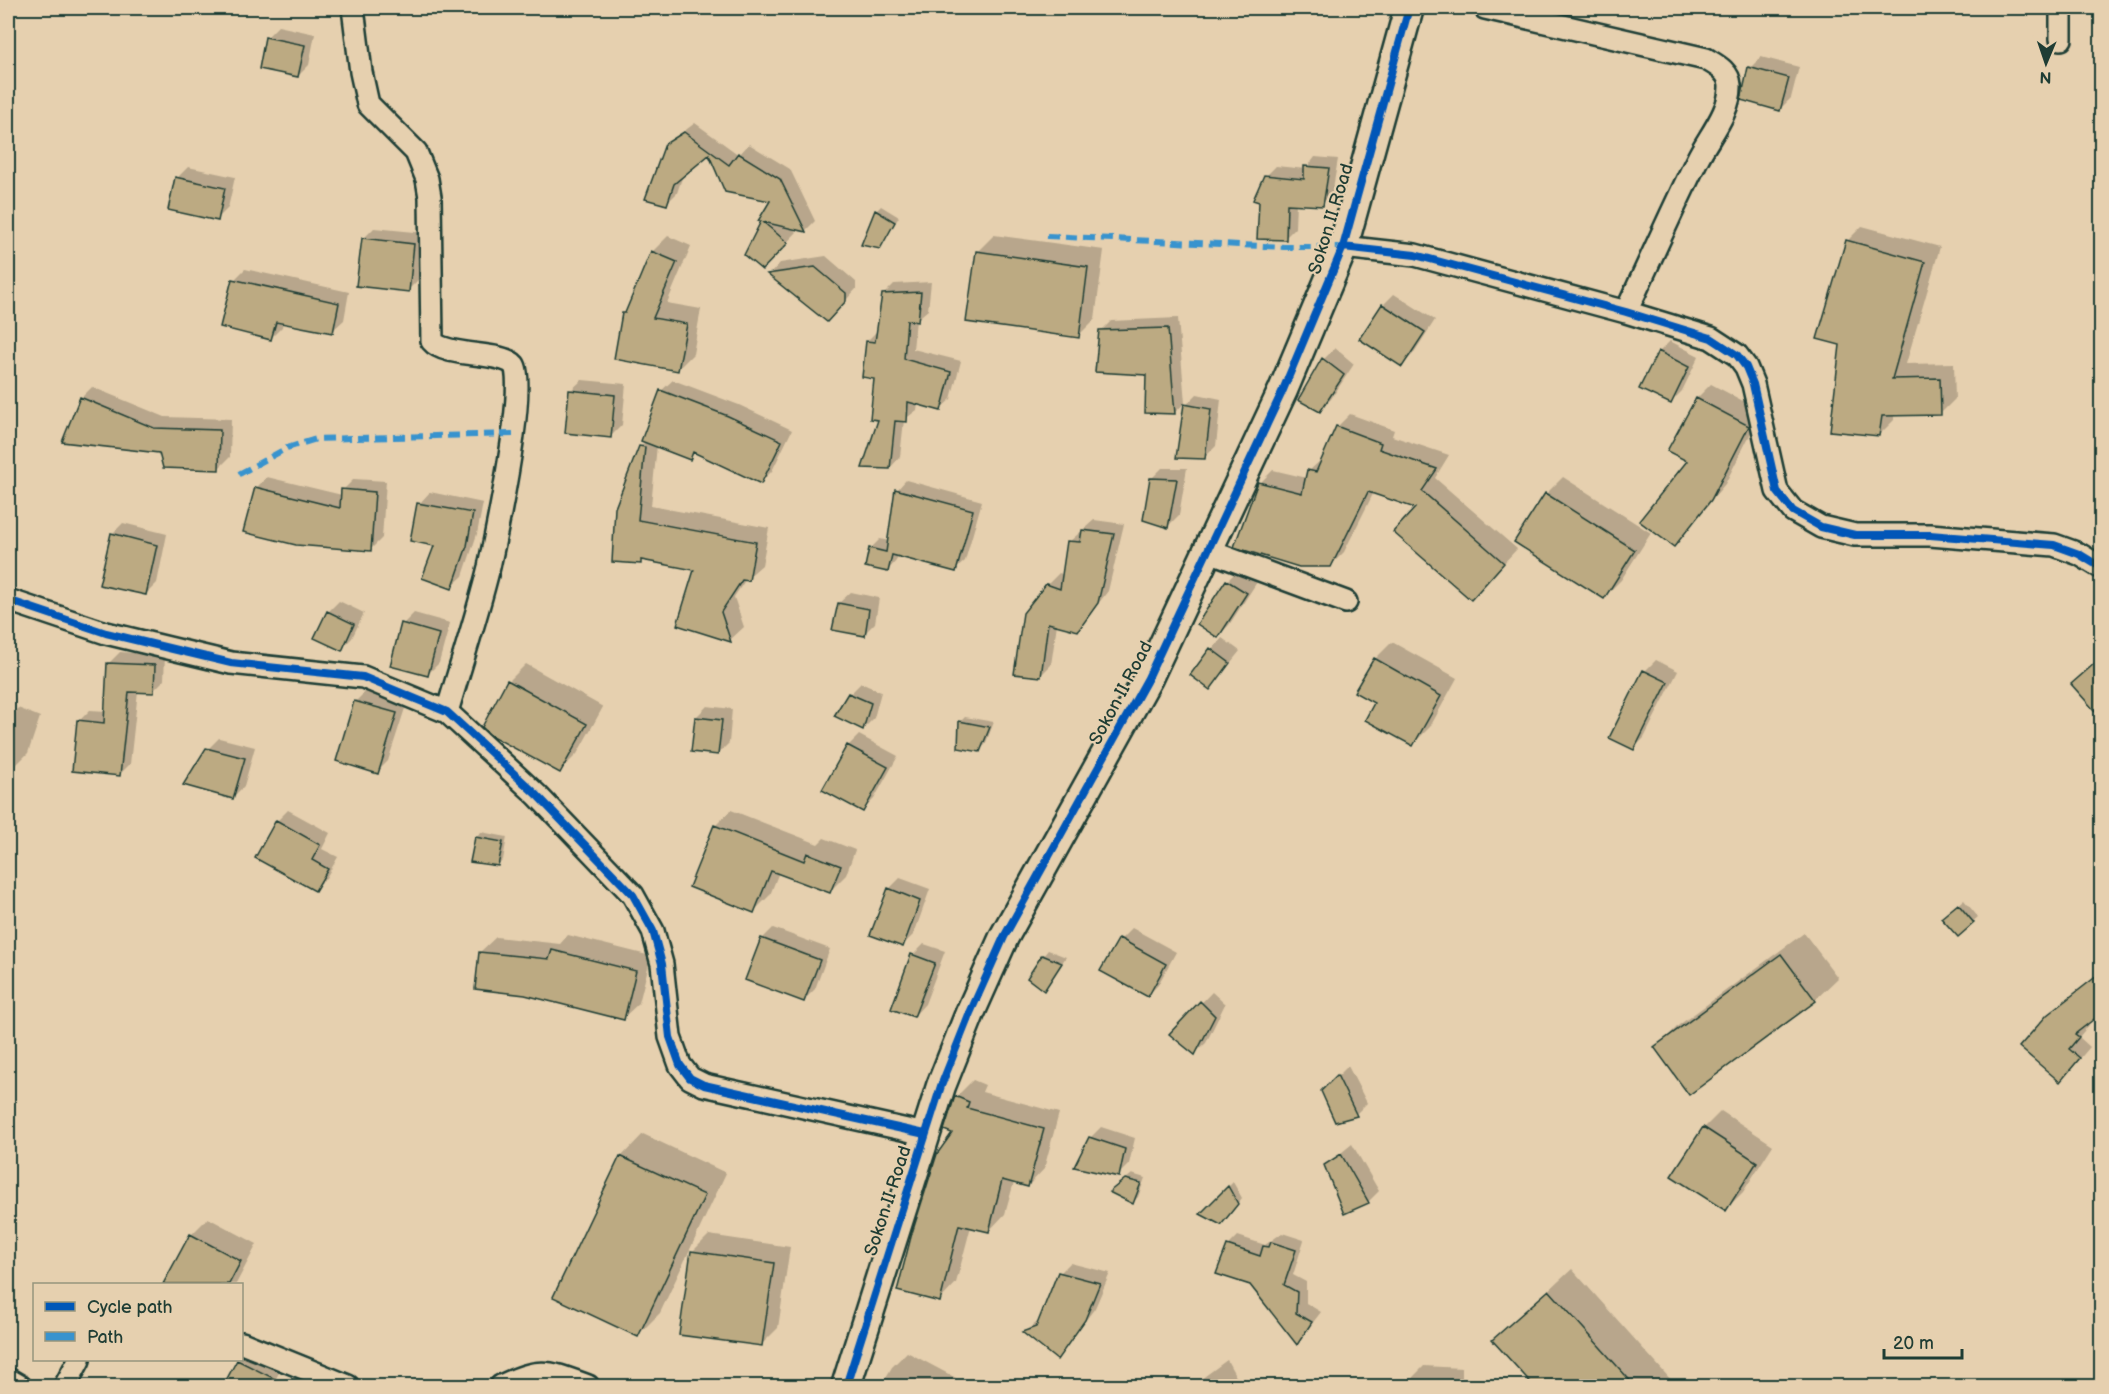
<svg xmlns="http://www.w3.org/2000/svg" width="2109" height="1394" viewBox="0 0 2109 1394" font-family="'Balsamiq Sans',sans-serif">
	<style>
		.shadow { fill: #0003 }
		.building { fill: #bcaa82; stroke: #1f3d34; stroke-width: 1.5 }
		.lines { fill: none; stroke-linecap: round; stroke-linejoin: round }
		.street-casing { stroke: #1f3d34; stroke-width: 26 }
		.secondary-casing { stroke: #1f3d34; stroke-width: 33 }
		.street { stroke: #e6d0af; stroke-width: 21 }
		.secondary { stroke: #e6d0af; stroke-width: 28 }
		.quiet { stroke: #3993ce; stroke-width: 6; stroke-dasharray: 12 6; stroke-linecap: butt }
		.cycleway-casing { stroke: #e6d0af; stroke-width: 11 }
		.cycleway { stroke: #0057b8; stroke-width: 8 }
		.labels { text-anchor: middle; dominant-baseline: central; stroke-width: 4.5; stroke-linejoin: round; paint-order: stroke }
		.street-label { font-size: 18px; fill: #1f3d34; stroke: #e6d0af }
	</style>
	<rect width="100%" height="100%" fill="#e6d0af"/>
	<filter id="ink" filterUnits="userSpaceOnUse"><feTurbulence type="fractalNoise" baseFrequency=".0167" numOctaves="2"/><feDisplacementMap in="SourceGraphic" scale="12" xChannelSelector="R" yChannelSelector="G"/><feConvolveMatrix kernelMatrix="1 2 1 2 8 2 1 2 1" color-interpolation-filters="sRGB"/></filter>
	<g filter="url(#ink)">
		<path class="shadow" d="M 278,26 L 315,34 L 309,65 L 298,76 L 267,37 Z
			M 1761,57 L 1799,67 L 1791,98 L 1780,109 L 1750,68 Z
			M 695,123 L 739,155 L 749,144 L 790,169 L 815,221 L 806,230 L 790,227 L 797,232 L 762,268 L 746,255 L 773,200 L 710,153 L 683,175 L 677,193 L 667,203 L 667,144 Z
			M 1315,157 L 1338,159 L 1332,194 L 1322,204 L 1296,203 L 1295,228 L 1285,238 L 1266,176 L 1276,166 L 1306,169 Z
			M 188,167 L 235,177 L 228,208 L 217,219 L 177,178 Z
			M 881,206 L 899,217 L 879,248 L 876,211 Z
			M 1862,226 L 1940,247 L 1906,364 L 1954,363 L 1955,399 L 1940,414 L 1894,415 L 1894,420 L 1879,435 L 1841,344 L 1847,241 Z
			M 374,228 L 425,233 L 419,279 L 408,290 L 363,239 Z
			M 994,235 L 1104,250 L 1095,319 L 1078,336 L 977,252 Z
			M 668,236 L 691,246 L 667,303 L 701,309 L 693,354 L 678,369 L 624,313 L 628,309 L 652,252 Z
			M 826,256 L 856,282 L 856,289 L 838,309 L 770,274 L 780,263 Z
			M 245,269 L 349,292 L 344,320 L 332,331 L 283,322 L 282,327 L 271,338 L 234,280 Z
			M 931,282 L 928,310 L 916,320 L 913,349 L 961,361 L 951,399 L 940,409 L 918,403 L 917,410 L 904,420 L 900,457 L 890,468 L 867,341 L 878,330 L 883,295 L 894,284 Z
			M 1394,294 L 1435,320 L 1413,354 L 1402,365 L 1383,305 Z
			M 1178,318 L 1185,403 L 1174,413 L 1148,374 L 1101,331 L 1111,321 Z
			M 1670,341 L 1699,356 L 1682,391 L 1670,403 L 1659,352 Z
			M 1335,348 L 1354,364 L 1331,399 L 1320,410 L 1300,399 L 1324,359 Z
			M 582,380 L 626,384 L 622,425 L 611,436 L 570,391 Z
			M 673,380 L 739,405 L 792,430 L 772,471 L 761,482 L 696,451 L 690,458 L 657,445 L 651,506 L 769,528 L 762,565 L 746,579 L 734,597 L 744,627 L 730,640 L 679,624 L 696,569 L 643,559 L 640,562 L 613,560 L 640,447 L 646,441 L 661,391 Z
			M 1711,384 L 1762,411 L 1725,484 L 1673,545 L 1689,460 L 1669,450 L 1697,398 Z
			M 92,387 L 165,417 L 231,419 L 230,457 L 219,468 L 161,452 L 81,398 Z
			M 1197,394 L 1221,399 L 1216,446 L 1205,457 L 1186,405 Z
			M 1350,414 L 1394,430 L 1392,436 L 1449,455 L 1435,478 L 1517,549 L 1471,598 L 1417,507 L 1374,492 L 1344,552 L 1330,566 L 1260,483 L 1273,470 L 1307,478 L 1309,471 L 1323,458 L 1337,427 Z
			M 1162,468 L 1187,468 L 1179,515 L 1168,526 L 1151,479 Z
			M 267,477 L 342,495 L 343,490 L 354,479 L 386,481 L 382,538 L 371,549 L 256,488 Z
			M 1563,477 L 1651,533 L 1621,580 L 1604,597 L 1546,494 Z
			M 906,480 L 982,501 L 965,561 L 955,570 L 898,555 L 896,561 L 887,571 L 870,549 L 880,539 L 889,541 L 897,490 Z
			M 430,492 L 483,503 L 477,534 L 463,576 L 451,587 L 419,504 Z
			M 1094,520 L 1124,524 L 1108,591 L 1078,630 L 1057,624 L 1051,665 L 1040,676 L 1047,585 L 1059,573 L 1064,575 L 1069,542 Z
			M 123,523 L 167,534 L 157,583 L 146,594 L 112,534 Z
			M 1238,570 L 1257,582 L 1229,625 L 1218,636 L 1227,581 Z
			M 851,592 L 879,598 L 875,623 L 864,634 L 839,603 Z
			M 339,601 L 364,613 L 352,638 L 341,649 L 328,612 Z
			M 414,613 L 450,623 L 439,663 L 428,674 L 403,624 Z
			M 1222,638 L 1240,651 L 1210,688 L 1192,674 Z
			M 1392,642 L 1457,678 L 1430,727 L 1413,744 L 1376,703 L 1375,659 Z
			M 120,652 L 165,655 L 164,680 L 153,691 L 138,691 L 130,764 L 119,775 L 79,721 L 90,710 L 107,711 L 109,663 Z
			M 1656,660 L 1678,671 L 1644,738 L 1633,749 L 1645,671 Z
			M 526,664 L 603,707 L 577,754 L 560,771 L 509,681 Z
			M 861,683 L 881,692 L 874,718 L 863,729 L 850,694 Z
			M 367,690 L 407,702 L 388,761 L 377,772 L 338,760 L 356,701 Z
			M 707,706 L 732,709 L 729,743 L 718,754 L 696,717 Z
			M 18,708 L 40,717 L 28,753 L 15,766 L 11,787 L 8,790 L 8,718 Z
			M 965,717 L 994,722 L 985,745 L 979,750 L 960,722 Z
			M 859,735 L 898,756 L 874,799 L 863,810 L 848,746 Z
			M 219,738 L 255,747 L 244,786 L 233,797 L 208,749 Z
			M 288,810 L 330,833 L 322,849 L 338,857 L 326,878 L 315,889 L 277,821 Z
			M 731,810 L 818,844 L 824,838 L 855,850 L 846,875 L 830,891 L 779,872 L 770,895 L 754,911 L 715,826 Z
			M 481,832 L 507,837 L 503,860 L 498,865 L 476,838 Z
			M 900,878 L 930,889 L 914,934 L 903,945 L 889,889 Z
			M 1964,900 L 1978,917 L 1958,935 L 1949,913 Z
			M 773,928 L 830,949 L 815,989 L 804,1000 L 762,939 Z
			M 1132,928 L 1176,952 L 1158,985 L 1147,996 L 1121,939 Z
			M 1804,933 L 1838,978 L 1815,1000 L 1656,1048 L 1679,1025 Z
			M 568,935 L 651,956 L 639,1003 L 623,1018 L 480,952 L 496,937 L 560,944 Z
			M 924,944 L 945,951 L 925,1004 L 914,1016 L 913,955 Z
			M 1048,950 L 1066,957 L 1044,989 L 1043,956 Z
			M 2102,971 L 2102,1011 L 2086,1023 L 2089,1025 L 2079,1037 L 2090,1047 L 2071,1069 L 2048,1016 Z
			M 1212,992 L 1225,1004 L 1206,1043 L 1195,1053 L 1171,1034 Z
			M 1348,1066 L 1367,1103 L 1356,1114 L 1336,1120 L 1323,1091 Z
			M 973,1080 L 985,1085 L 982,1092 L 1059,1113 L 1044,1169 L 1028,1186 L 1014,1182 L 1005,1214 L 989,1231 L 971,1226 L 956,1283 L 940,1300 L 956,1097 Z
			M 1721,1111 L 1773,1145 L 1743,1192 L 1726,1209 L 1704,1128 Z
			M 1101,1127 L 1135,1138 L 1129,1164 L 1118,1175 L 1090,1138 Z
			M 643,1134 L 726,1173 L 660,1313 L 638,1335 L 621,1157 Z
			M 1352,1144 L 1379,1191 L 1368,1202 L 1325,1166 Z
			M 1132,1174 L 1145,1178 L 1138,1197 L 1133,1202 L 1116,1187 Z
			M 1233,1182 L 1242,1198 L 1226,1218 L 1207,1209 Z
			M 208,1218 L 257,1244 L 236,1284 L 165,1284 L 191,1235 Z
			M 1282,1233 L 1304,1240 L 1293,1275 L 1306,1282 L 1306,1303 L 1321,1312 L 1297,1343 L 1251,1284 L 1228,1246 L 1238,1236 L 1265,1245 Z
			M 709,1235 L 790,1247 L 778,1328 L 761,1345 L 692,1252 Z
			M 1070,1263 L 1110,1273 L 1095,1308 L 1057,1358 L 1024,1332 L 1040,1320 L 1060,1273 Z
			M 1572,1269 L 1672,1381 L 1666,1386 L 1536,1386 L 1495,1340 Z
			M 249,1350 L 282,1367 L 272,1386 L 225,1386 L 238,1361 Z
			M 907,1352 L 956,1378 L 952,1386 L 881,1386 L 892,1367 Z
			M 1227,1360 L 1241,1386 L 1193,1386 L 1197,1382 Z
			M 1424,1366 L 1462,1368 L 1462,1386 L 1413,1386 L 1413,1377 Z
			M 154,1380 L 166,1386 L 148,1386 Z"/>
		<path class="building" d="M 265,37 L 305,45 L 298,77 L 259,69 Z
			M 1748,67 L 1789,78 L 1780,111 L 1741,100 Z
			M 684,132 L 729,165 L 738,153 L 780,179 L 806,232 L 763,222 L 788,243 L 762,270 L 744,255 L 761,221 L 758,221 L 770,201 L 725,192 L 709,155 L 674,184 L 667,205 L 645,199 L 665,144 Z
			M 1304,166 L 1329,168 L 1323,206 L 1287,204 L 1286,240 L 1257,239 L 1259,202 L 1253,200 L 1264,175 L 1304,179 Z
			M 175,177 L 225,188 L 218,221 L 168,210 Z
			M 875,210 L 895,222 L 880,249 L 861,245 Z
			M 362,238 L 414,244 L 409,292 L 356,286 Z
			M 1846,240 L 1925,262 L 1892,379 L 1940,378 L 1941,415 L 1882,416 L 1879,436 L 1830,431 L 1840,345 L 1817,339 Z
			M 651,251 L 677,262 L 653,318 L 687,324 L 678,371 L 614,359 L 622,313 L 625,313 Z
			M 976,251 L 1088,267 L 1079,338 L 966,322 Z
			M 815,267 L 846,293 L 846,301 L 827,322 L 767,274 Z
			M 232,279 L 339,303 L 333,333 L 276,322 L 271,340 L 220,327 Z
			M 921,292 L 918,322 L 907,320 L 904,359 L 951,372 L 941,411 L 908,402 L 907,422 L 895,421 L 890,469 L 862,468 L 878,420 L 870,419 L 874,379 L 862,377 L 866,341 L 875,342 L 882,294 Z
			M 1382,304 L 1425,332 L 1402,367 L 1359,339 Z
			M 1168,328 L 1175,414 L 1145,413 L 1146,375 L 1095,372 L 1099,330 Z
			M 1658,351 L 1689,367 L 1671,404 L 1639,389 Z
			M 1322,358 L 1344,375 L 1320,412 L 1298,400 Z
			M 569,390 L 615,395 L 611,438 L 565,433 Z
			M 660,390 L 728,416 L 782,441 L 761,484 L 693,452 L 690,460 L 641,441 Z
			M 80,397 L 154,428 L 220,430 L 219,470 L 163,468 L 159,453 L 62,442 Z
			M 1696,398 L 1749,426 L 1711,500 L 1674,547 L 1639,521 L 1687,461 L 1667,451 Z
			M 1184,404 L 1211,409 L 1205,459 L 1176,458 Z
			M 1336,426 L 1381,443 L 1379,449 L 1437,469 L 1422,491 L 1504,563 L 1471,600 L 1393,532 L 1415,508 L 1368,492 L 1331,567 L 1299,567 L 1234,547 L 1258,482 L 1302,493 L 1307,470 L 1316,472 Z
			M 639,446 L 645,447 L 638,520 L 756,542 L 749,581 L 742,580 L 721,612 L 731,642 L 677,625 L 694,570 L 641,560 L 641,564 L 612,562 L 615,508 Z
			M 1150,478 L 1177,479 L 1168,528 L 1143,520 Z
			M 255,487 L 340,508 L 341,489 L 375,492 L 371,551 L 296,545 L 243,532 Z
			M 895,489 L 973,510 L 956,572 L 892,555 L 888,572 L 865,567 L 869,548 L 886,552 Z
			M 1545,493 L 1635,550 L 1604,599 L 1514,542 Z
			M 417,503 L 473,513 L 467,546 L 452,589 L 422,578 L 434,546 L 410,541 Z
			M 1082,530 L 1114,534 L 1098,603 L 1078,631 L 1048,623 L 1041,677 L 1014,674 L 1023,613 L 1046,584 L 1060,589 L 1067,541 L 1080,542 Z
			M 111,533 L 157,545 L 146,595 L 99,585 Z
			M 1226,580 L 1247,593 L 1218,638 L 1197,624 Z
			M 838,603 L 869,609 L 865,636 L 832,630 Z
			M 327,611 L 354,624 L 342,651 L 314,638 Z
			M 401,623 L 439,634 L 428,676 L 390,666 Z
			M 1210,648 L 1230,663 L 1210,690 L 1190,675 Z
			M 2102,657 L 2102,719 L 2071,684 Z
			M 1374,658 L 1441,696 L 1413,746 L 1365,720 L 1374,703 L 1354,692 Z
			M 107,663 L 155,665 L 154,693 L 129,692 L 120,776 L 72,771 L 77,720 L 104,723 Z
			M 1643,670 L 1668,682 L 1634,750 L 1609,738 Z
			M 507,680 L 587,724 L 560,773 L 490,735 L 482,727 Z
			M 848,693 L 871,703 L 863,730 L 834,716 Z
			M 354,701 L 397,713 L 378,774 L 336,761 Z
			M 695,717 L 722,720 L 718,755 L 691,752 Z
			M 959,721 L 990,727 L 980,752 L 958,748 Z
			M 847,745 L 888,767 L 863,812 L 822,790 Z
			M 206,748 L 245,758 L 233,799 L 183,785 Z
			M 276,820 L 320,845 L 312,860 L 328,869 L 315,891 L 255,858 Z
			M 714,825 L 804,861 L 807,853 L 841,866 L 830,893 L 771,871 L 754,913 L 689,887 Z
			M 475,837 L 503,842 L 498,866 L 470,862 Z
			M 888,888 L 920,901 L 903,947 L 870,935 Z
			M 1958,904 L 1974,923 L 1958,937 L 1941,918 Z
			M 761,938 L 820,960 L 804,1002 L 745,980 Z
			M 1119,938 L 1166,964 L 1148,997 L 1100,971 Z
			M 552,950 L 636,971 L 624,1020 L 525,995 L 475,989 L 479,952 L 549,959 Z
			M 911,954 L 935,963 L 914,1017 L 891,1009 Z
			M 1781,954 L 1816,1001 L 1689,1095 L 1654,1047 Z
			M 1042,955 L 1062,963 L 1044,991 L 1027,978 Z
			M 2102,972 L 2102,1013 L 2075,1034 L 2079,1037 L 2069,1049 L 2080,1058 L 2060,1082 L 2019,1047 L 2047,1015 Z
			M 1200,1001 L 1215,1016 L 1195,1055 L 1169,1034 Z
			M 1337,1075 L 1357,1116 L 1335,1122 L 1321,1091 Z
			M 955,1096 L 969,1102 L 967,1108 L 1044,1129 L 1028,1187 L 1002,1180 L 989,1232 L 959,1225 L 940,1302 L 897,1291 L 912,1233 L 937,1154 L 952,1133 L 944,1130 Z
			M 1703,1127 L 1757,1162 L 1726,1211 L 1671,1176 Z
			M 1089,1137 L 1125,1149 L 1119,1177 L 1074,1167 Z
			M 1341,1154 L 1369,1203 L 1344,1214 L 1324,1165 Z
			M 620,1156 L 705,1195 L 638,1337 L 553,1297 Z
			M 1125,1179 L 1141,1183 L 1133,1204 L 1109,1192 Z
			M 1228,1186 L 1238,1204 L 1221,1225 L 1200,1214 Z
			M 190,1234 L 241,1261 L 229,1284 L 163,1284 Z
			M 1271,1242 L 1296,1250 L 1284,1285 L 1297,1292 L 1296,1313 L 1312,1322 L 1297,1345 L 1250,1285 L 1216,1274 L 1227,1245 L 1260,1256 L 1263,1246 L 1269,1247 Z
			M 691,1251 L 774,1263 L 762,1346 L 679,1335 Z
			M 1058,1272 L 1100,1283 L 1085,1320 L 1057,1360 L 1022,1332 L 1036,1327 Z
			M 1549,1290 L 1635,1386 L 1534,1386 L 1492,1340 Z
			M 237,1360 L 289,1386 L 223,1386 Z"/>
		<g class="lines">
			<defs>
				<path id="street" d="M 353,8 L 361,72 L 368,104 L 416,152 L 427,179 L 430,197 L 432,341 C 446,358 502,351 514,365 C 528,383 495,539 489,567 C 477,616 461,664 447,712
					M 1485,8 L 1706,59 C 1716,65 1729,71 1730,85 C 1731,112 1708,137 1697,160 C 1672,210 1650,261 1626,312
					M 2061,8 L 2061,39
					M 1343,247 L 1415,255 L 1626,312 L 1711,338 L 1737,355 L 1746,367 L 1753,384 L 1777,491 L 1793,511 L 1821,527 L 1855,535 L 1930,535 L 2054,545 L 2079,554 L 2102,568
					M 1209,551 L 1346,602
					M 8,600 L 106,633 L 231,663 L 363,677 L 447,712 L 537,795 L 633,895 L 653,931 L 662,964 L 670,1037 L 680,1065 L 690,1078 L 704,1085 L 925,1134
					M 242,1343 L 348,1386
					M 8,1379 L 20,1386
					M 65,1386 L 79,1360
					M 501,1386 C 541,1367 547,1371 588,1386"/>
				<path id="secondary" d="M 846,1386 L 941,1086 L 970,1013 L 1004,937 L 1148,678 L 1283,390 L 1343,247 L 1409,8"/>
			</defs>
			<use href="#street" class="street-casing"/>
			<use href="#secondary" class="secondary-casing"/>
			<use href="#street" class="street"/>
			<use href="#secondary" class="secondary"/>
			<path class="quiet" d="M 1047,236 L 1284,247 L 1343,247
				M 239,474 L 287,448 L 316,439 L 514,434"/>
			<defs>
				<path id="cycleway" d="M 1343,247 L 1415,255 L 1626,312 L 1711,338 L 1737,355 L 1746,367 L 1753,384 L 1777,491 L 1793,511 L 1821,527 L 1855,535 L 1930,535 L 2054,545 L 2079,554 L 2102,568
					M 8,600 L 106,633 L 231,663 L 363,677 L 447,712 L 537,795 L 633,895 L 653,931 L 662,964 L 670,1037 L 680,1065 L 690,1078 L 704,1085 L 925,1134
					M 846,1386 L 941,1086 L 970,1013 L 1004,937 L 1148,678 L 1283,390 L 1343,247 L 1409,8"/>
			</defs>
			<use href="#cycleway" class="cycleway-casing"/>
			<use href="#cycleway" class="cycleway"/>
		</g>
	</g>
	<g class="labels">
		<g class="street-label">
			<text transform="translate(1331 219) rotate(-73)">Sokon II Road</text>
			<text transform="translate(1121 693) rotate(-62)">Sokon II Road</text>
			<text transform="translate(888 1201) rotate(-72)">Sokon II Road</text>
		</g>
	</g>
	<rect width="2109" height="1394" fill="none" stroke="#e6d0af" stroke-width="30"/>
	<rect x="15" y="15" width="2079" height="1364" fill="none" stroke="#1f3d34" stroke-width="2" filter="url(#ink)"/>
	<rect x="33" y="1283" width="210" height="78" fill="#e6d0af" stroke="#96957e" stroke-width="1.5"/>
	<rect x="45" y="1302" width="30" height="9" fill="#0057b8" stroke="#96957e" stroke-width="1.5"/>
	<text x="87" y="1313" font-size="18" fill="#1f3d34">Cycle path</text>
	<rect x="45" y="1332" width="30" height="9" fill="#3993ce" stroke="#96957e" stroke-width="1.5"/>
	<text x="87" y="1343" font-size="18" fill="#1f3d34">Path</text>
	<g transform="translate(2046 63) rotate(182)" stroke="#e6d0af" stroke-width="4.5" paint-order="stroke">
	<path d="M0-4.5L10 22L0 15L-10 22Z" fill="#1f3d34"/>
	<text y="-9" font-size="16" font-weight="bold" text-anchor="middle" fill="#1f3d34">N</text>
	</g>
	<path d="M1884 1349v9h78v-9" fill="none" stroke="#1f3d34" stroke-width="3"/>
	<text x="1893" y="1349" font-size="18" fill="#1f3d34" stroke="#e6d0af" stroke-width="4.5" paint-order="stroke">20 m</text>
</svg>
